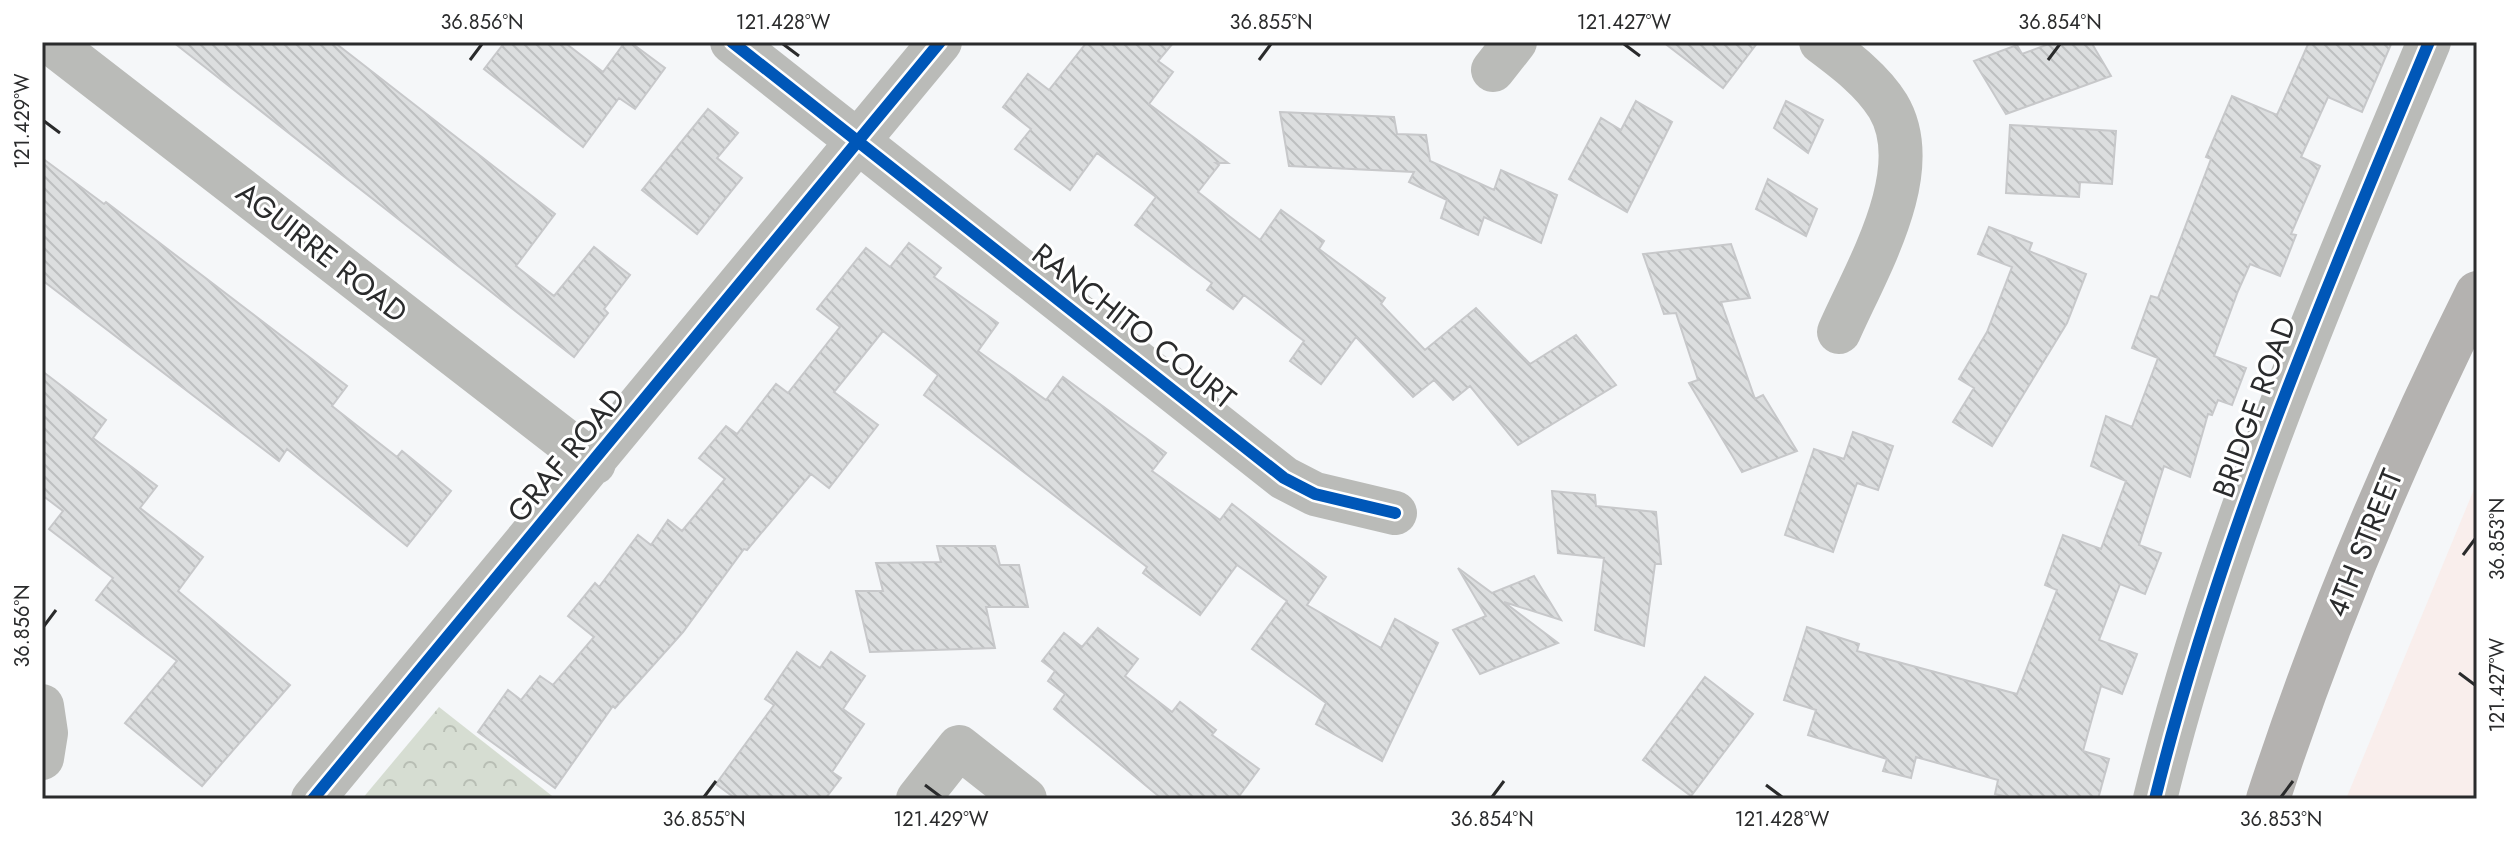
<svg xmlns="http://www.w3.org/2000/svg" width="2519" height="841" viewBox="0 0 2519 841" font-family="Jost,sans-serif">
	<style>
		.industrial { fill: #f9eeec }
		.forest { fill: url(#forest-crowns) }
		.building { fill: url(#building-back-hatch); stroke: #c7c8ca; stroke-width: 2 }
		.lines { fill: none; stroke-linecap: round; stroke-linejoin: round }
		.minor { stroke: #babbb8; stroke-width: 44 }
		.major { stroke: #b4b2b0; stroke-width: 44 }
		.cycleway-casing { stroke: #fff; stroke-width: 17 }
		.cycleway { stroke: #0057b8; stroke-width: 12 }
		.ticks { fill: none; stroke: #2a2b2c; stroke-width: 3 }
		.labels { text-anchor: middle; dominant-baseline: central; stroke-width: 6; stroke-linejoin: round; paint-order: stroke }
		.street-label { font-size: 30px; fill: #2a2b2c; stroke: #fff }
		.neatline { fill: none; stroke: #2a2b2c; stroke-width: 3 }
		.ticks-label { font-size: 20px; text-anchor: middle; fill: #2a2b2c }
	</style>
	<defs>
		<pattern id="forest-crowns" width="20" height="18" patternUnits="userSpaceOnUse" patternTransform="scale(2)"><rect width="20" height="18" fill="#d6ddd2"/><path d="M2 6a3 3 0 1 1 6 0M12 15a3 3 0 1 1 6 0" fill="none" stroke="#b8beb4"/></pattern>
		<pattern id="building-back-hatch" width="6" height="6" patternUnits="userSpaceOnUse" patternTransform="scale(2)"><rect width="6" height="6" fill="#dcdedf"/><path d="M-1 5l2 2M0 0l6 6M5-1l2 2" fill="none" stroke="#bdbfc0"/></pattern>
	</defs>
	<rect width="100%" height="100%" fill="#f5f7f9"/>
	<path class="industrial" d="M 2477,482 L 2477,799 L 2346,799 Z"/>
	<path class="forest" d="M 439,707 L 556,799 L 362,799 Z"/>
	<path class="building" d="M 173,42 L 334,42 L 555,214 L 516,266 L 554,296 L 594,247 L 630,275 L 604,309 L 608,313 L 574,357 Z
		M 505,42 L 564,42 L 603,72 L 625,42 L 630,42 L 665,68 L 635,109 L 619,98 L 583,147 L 484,69 Z
		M 1087,42 L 1174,42 L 1158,61 L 1173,72 L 1149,104 L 1228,163 L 1216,163 L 1219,165 L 1198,192 L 1260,240 L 1281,210 L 1324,241 L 1319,249 L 1385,298 L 1381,304 L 1425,350 L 1476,308 L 1530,364 L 1576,335 L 1616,385 L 1518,445 L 1470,386 L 1453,400 L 1434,380 L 1413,397 L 1356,337 L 1321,384 L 1290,361 L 1304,341 L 1244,295 L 1233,309 L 1207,290 L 1212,283 L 1135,225 L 1156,197 L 1097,153 L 1070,190 L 1015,149 L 1031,129 L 1003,107 L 1028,74 L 1049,90 Z
		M 1663,42 L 1758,42 L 1723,88 Z
		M 2054,42 L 2091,42 L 2111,76 L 2006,114 L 1974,61 L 2017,45 L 2022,54 Z
		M 2309,42 L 2392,42 L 2362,112 L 2328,97 L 2301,157 L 2320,166 L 2291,234 L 2296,235 L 2280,276 L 2250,264 L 2238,291 L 2214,356 L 2246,368 L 2232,405 L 2218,400 L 2212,415 L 2208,414 L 2190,477 L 2164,466 L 2139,545 L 2161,553 L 2145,594 L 2120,584 L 2099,640 L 2137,654 L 2122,694 L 2101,686 L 2083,751 L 2109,759 L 2098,799 L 2015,799 L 1995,794 L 1998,780 L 1916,757 L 1911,778 L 1883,771 L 1887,759 L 1808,735 L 1816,710 L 1784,700 L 1807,627 L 1859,644 L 1857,651 L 2017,694 L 2057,590 L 2045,585 L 2063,535 L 2101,549 L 2126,481 L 2091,466 L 2106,416 L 2132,427 L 2158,358 L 2132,348 L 2151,296 L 2158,298 L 2211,159 L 2206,157 L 2232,96 L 2277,115 Z
		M 1636,101 L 1672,122 L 1627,212 L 1569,179 L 1601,118 L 1621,130 Z
		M 1786,101 L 1823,120 L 1808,153 L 1774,128 Z
		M 708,109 L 738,133 L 717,158 L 742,178 L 697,234 L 642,190 Z
		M 1280,112 L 1394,117 L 1397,134 L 1426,135 L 1430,161 L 1494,190 L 1501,170 L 1557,195 L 1541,243 L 1484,217 L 1478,235 L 1441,218 L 1447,200 L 1409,182 L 1414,172 L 1289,166 Z
		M 2010,125 L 2116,131 L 2112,184 L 2080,182 L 2079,197 L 2006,193 Z
		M 42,158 L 104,204 L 106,202 L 347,386 L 332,406 L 397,457 L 402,451 L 451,491 L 407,546 L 287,449 L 279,461 L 42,280 Z
		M 1768,179 L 1817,209 L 1806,236 L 1756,209 Z
		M 1989,227 L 2032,243 L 2029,251 L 2086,274 L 2067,323 L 1992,446 L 1953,422 L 1974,388 L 1959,379 L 1987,332 L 2012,267 L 1978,254 Z
		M 909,243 L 941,268 L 934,277 L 998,323 L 978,351 L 1046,400 L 1063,377 L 1166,453 L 1152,471 L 1220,520 L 1232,504 L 1326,577 L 1307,605 L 1381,648 L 1395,619 L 1438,643 L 1382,761 L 1316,724 L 1326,703 L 1252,649 L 1287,601 L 1237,565 L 1200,615 L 1143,573 L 1147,567 L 924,395 L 938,375 L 883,331 L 834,392 L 878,425 L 829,488 L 811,474 L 747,550 L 744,549 L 683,632 L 615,708 L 613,706 L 555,788 L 478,732 L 508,690 L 521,700 L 540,676 L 553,685 L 594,637 L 568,616 L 595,583 L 599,587 L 638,535 L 651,545 L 668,520 L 682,531 L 725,479 L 699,458 L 726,426 L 737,434 L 776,384 L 788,393 L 840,327 L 817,309 L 866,248 L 890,267 Z
		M 1731,244 L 1750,298 L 1721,302 L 1755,399 L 1763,395 L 1797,451 L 1742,472 L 1689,383 L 1698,380 L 1676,313 L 1664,314 L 1643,254 Z
		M 42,371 L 106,420 L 93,438 L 157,486 L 140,508 L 203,557 L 178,591 L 290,685 L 202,786 L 125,723 L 177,661 L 96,600 L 113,578 L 49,529 L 63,511 L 42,495 Z
		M 1853,432 L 1893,446 L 1878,490 L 1857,483 L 1833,552 L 1785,535 L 1814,449 L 1844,459 Z
		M 1552,491 L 1595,495 L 1596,506 L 1656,512 L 1661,564 L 1655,564 L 1644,646 L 1595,630 L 1604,558 L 1558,553 Z
		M 937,546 L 995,546 L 1000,565 L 1019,565 L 1028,607 L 986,607 L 995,648 L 870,652 L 856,591 L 883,591 L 876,563 L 941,562 Z
		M 1458,568 L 1492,593 L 1534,576 L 1561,620 L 1504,602 L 1558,643 L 1480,674 L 1453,630 L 1486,616 Z
		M 1098,628 L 1138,659 L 1125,676 L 1172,712 L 1180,702 L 1216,730 L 1212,735 L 1259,769 L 1237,799 L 1162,799 L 1054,709 L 1065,694 L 1048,681 L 1055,671 L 1042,661 L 1064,633 L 1082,647 Z
		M 797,652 L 820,668 L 831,652 L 865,676 L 843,709 L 864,724 L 832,772 L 841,778 L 825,799 L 736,799 L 716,784 L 774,705 L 765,699 Z
		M 1705,677 L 1753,714 L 1691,796 L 1643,760 Z"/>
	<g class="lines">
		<path class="minor" d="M 50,42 L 594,463
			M 732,42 L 1284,478 L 1315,494 L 1395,513
			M 1821,42 C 1845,60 1872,80 1888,106 C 1927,171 1866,270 1839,332
			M 1493,70 L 1515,42
			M 42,706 L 46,733 L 42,758
			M 313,799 L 940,42
			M 918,799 L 959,747 L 1025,799
			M 2155,799 C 2219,538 2326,289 2429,42"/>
		<path class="major" d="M 2268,799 C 2325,625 2395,457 2477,293"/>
		<defs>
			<path id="cycleway" d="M 732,42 L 1284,478 L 1315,494 L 1395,513
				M 313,799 L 940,42
				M 2155,799 C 2219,538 2326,289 2429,42"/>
		</defs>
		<use href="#cycleway" class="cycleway-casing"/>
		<use href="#cycleway" class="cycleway"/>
	</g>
	<path class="ticks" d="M 783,44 L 799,56M 1624,44 L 1640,56M 470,60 L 482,44M 1259,60 L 1271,44M 2048,60 L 2060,44M 44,121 L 60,133M 2463,555 L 2475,539M 44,626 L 56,610M 2459,673 L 2475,685M 925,785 L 941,797M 1766,785 L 1782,797M 704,797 L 716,781M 1492,797 L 1504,781M 2281,797 L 2293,781"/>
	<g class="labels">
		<g class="street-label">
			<text transform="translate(322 252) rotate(38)">AGUIRRE ROAD</text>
			<text transform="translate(1134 326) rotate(38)">RANCHITO COURT</text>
			<text transform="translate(2254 407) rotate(-70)">BRIDGE ROAD</text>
			<text transform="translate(566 455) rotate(-50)">GRAF ROAD</text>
			<text transform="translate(2364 543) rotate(-68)">4TH STREET</text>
		</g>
	</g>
	<rect width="2519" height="841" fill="none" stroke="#ffffff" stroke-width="88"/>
	<rect x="44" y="44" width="2431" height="753" class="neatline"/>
	<g class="ticks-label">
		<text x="482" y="29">36.856°N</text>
		<text x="783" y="29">121.428°W</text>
		<text x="1271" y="29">36.855°N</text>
		<text x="1624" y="29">121.427°W</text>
		<text x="2060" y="29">36.854°N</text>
		<text transform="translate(22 121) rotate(-90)" y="7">121.429°W</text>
		<text transform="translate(2497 539) rotate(-90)" y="7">36.853°N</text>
		<text transform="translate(22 626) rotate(-90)" y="7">36.856°N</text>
		<text transform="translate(2497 685) rotate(-90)" y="7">121.427°W</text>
		<text x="704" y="826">36.855°N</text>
		<text x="941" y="826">121.429°W</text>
		<text x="1492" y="826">36.854°N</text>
		<text x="1782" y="826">121.428°W</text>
		<text x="2281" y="826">36.853°N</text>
	</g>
</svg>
